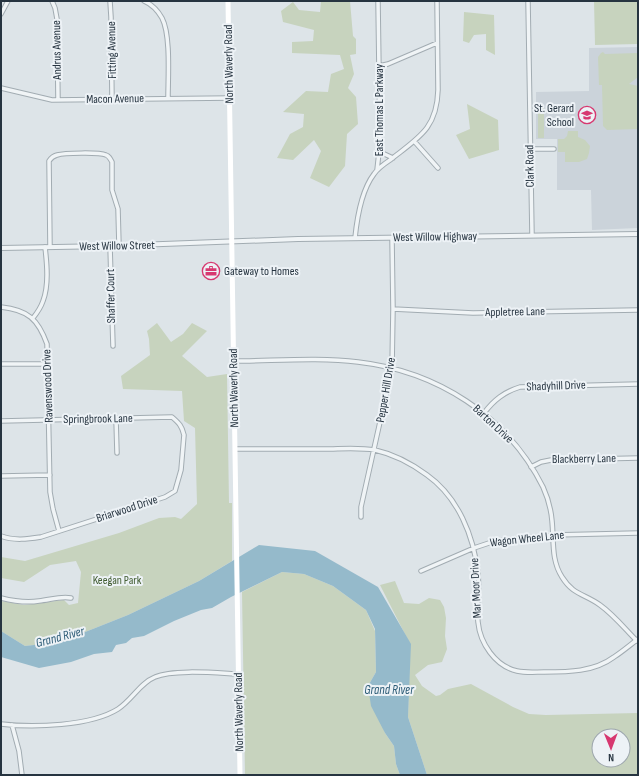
<svg xmlns="http://www.w3.org/2000/svg" width="639" height="776" viewBox="0 0 639 776" font-family="'Sofia Sans Condensed',sans-serif">
	<style>
		.built { fill: #cbd3da }
		.green { fill: #c7d3be; fill-rule: evenodd }
		.water { fill: #95bacb }
		.lines { fill: none; stroke-linecap: round; stroke-linejoin: round }
		.minor-casing { stroke: #a2acb2; stroke-width: 5.5 }
		.tertiary-casing { stroke: #a2acb2; stroke-width: 6 }
		.minor { stroke: #f0f4f6; stroke-width: 3.5 }
		.tertiary { stroke: #f0f4f6; stroke-width: 4 }
		.secondary { stroke: #fff; stroke-width: 5 }
		.labels { text-anchor: middle; dominant-baseline: central; stroke-width: 4; stroke-linejoin: round; paint-order: stroke }
		.street-label { font-size: 12px; fill: #263440; stroke: #edf2f6 }
		.poi-label { font-size: 12px; fill: #263440; stroke: #edf2f6; text-anchor: end }
		.park-label { font-size: 12px; fill: #425d32; stroke: #edf2f6 }
		.water-label { font-size: 13px; font-style: italic; fill: #2d5c77; stroke: #edf2f6 }
	</style>
	<rect width="100%" height="100%" fill="#dde4e8"/>
	<path class="built" d="M 638,47 L 638,228 L 592,230 L 591,190 L 557,190 L 557,139 L 536,139 L 536,92 L 589,91 L 589,48 Z"/>
	<path class="green" d="M 321,1 L 350,1 L 353,36 L 356,39 L 356,54 L 350,55 L 354,74 L 348,88 L 356,97 L 358,124 L 347,134 L 345,166 L 329,187 L 310,178 L 321,151 L 314,140 L 293,160 L 277,158 L 290,134 L 303,127 L 304,114 L 283,112 L 306,91 L 328,92 L 331,74 L 344,69 L 340,55 L 292,53 L 292,42 L 313,41 L 314,30 L 283,22 L 281,11 L 293,2 L 299,10 L 320,12 Z
		M 594,1 L 638,1 L 638,44 L 595,45 Z
		M 464,12 L 494,15 L 495,55 L 486,50 L 486,34 L 474,35 L 469,43 L 463,41 Z
		M 603,52 L 605,54 L 638,53 L 638,77 L 629,84 L 638,86 L 638,129 L 607,130 L 603,126 L 602,85 L 599,85 L 598,57 L 601,53 Z
		M 467,104 L 498,120 L 499,150 L 469,159 L 456,135 L 470,129 Z
		M 540,105 L 544,105 L 544,138 L 538,138 L 538,108 Z
		M 568,131 L 578,131 L 578,137 L 585,140 L 590,146 L 589,153 L 587,159 L 579,162 L 565,162 L 565,152 L 558,152 L 558,139 L 564,139 L 567,136 Z
		M 157,323 L 171,342 L 183,334 L 192,323 L 207,331 L 182,356 L 207,377 L 227,374 L 229,503 L 232,503 L 232,561 L 199,581 L 128,615 L 60,642 L 25,646 L 1,631 L 1,601 L 24,605 L 64,600 L 69,605 L 78,603 L 81,572 L 76,561 L 50,565 L 24,582 L 1,578 L 1,557 L 25,561 L 119,533 L 159,518 L 175,517 L 181,519 L 197,504 L 195,428 L 184,421 L 182,391 L 123,389 L 121,376 L 150,355 L 149,339 L 147,331 Z
		M 282,572 L 304,574 L 333,586 L 366,610 L 375,631 L 376,672 L 368,686 L 385,733 L 394,746 L 396,764 L 400,775 L 245,775 L 242,592 Z
		M 395,581 L 404,603 L 419,604 L 429,598 L 440,600 L 444,607 L 446,618 L 445,636 L 447,649 L 442,662 L 428,665 L 415,675 L 422,686 L 436,696 L 440,695 L 448,689 L 471,684 L 513,707 L 529,714 L 546,715 L 638,713 L 638,775 L 427,775 L 408,717 L 410,644 L 380,585 ZM 599,736 L 623,736 L 623,760 L 599,760 Z"/>
	<path class="water" d="M 259,545 L 315,551 L 378,587 L 411,644 L 408,717 L 427,775 L 400,775 L 396,764 L 394,746 L 385,733 L 371,706 L 368,686 L 376,672 L 375,629 L 366,610 L 333,586 L 304,574 L 282,572 L 231,597 L 212,608 L 201,610 L 174,621 L 144,636 L 132,638 L 126,643 L 116,645 L 112,652 L 94,654 L 71,662 L 39,668 L 1,657 L 1,631 L 25,646 L 60,642 L 128,615 L 199,581 Z"/>
	<g class="lines">
		<defs>
			<path id="minor" d="M 52,1 L 55,8 L 57,19 L 58,100
				M 110,1 L 111,17 L 112,99
				M 144,1 C 151,4 158,11 162,18 C 171,35 168,78 168,98
				M 528,1 L 532,235
				M 1,14 L 8,1
				M 379,66 L 388,64 L 437,43
				M 1,88 L 52,100 L 230,98
				M 414,141 L 438,168
				M 530,149 L 554,149
				M 380,152 L 393,158
				M 377,170 L 380,143 L 378,1
				M 355,238 C 357,218 361,191 374,174 C 378,168 384,164 390,160 C 418,138 437,129 438,90 L 437,1
				M 110,246 L 113,346
				M 50,247 L 49,161 C 51,158 53,156 57,155 C 64,153 99,152 106,155 C 109,156 110,158 112,162 L 112,190 L 118,209 L 119,246
				M 1,307 C 28,310 38,319 47,344 L 50,492 L 53,509 L 59,531
				M 393,309 L 473,313 L 638,310
				M 33,318 C 37,313 41,307 43,301 C 49,285 47,264 45,247
				M 234,361 C 273,361 319,357 358,362 C 436,371 507,415 543,487 C 548,498 551,509 552,521 C 554,541 551,560 562,577 C 573,595 585,594 600,605 C 614,615 625,629 637,641
				M 1,364 L 48,364
				M 484,413 C 494,400 504,392 520,387 L 638,384
				M 116,419 L 117,453
				M 1,421 L 172,417 C 179,423 182,426 184,435 L 181,470 L 175,491 L 165,497 L 41,537 C 28,539 14,541 1,536
				M 236,449 C 265,449 294,449 323,449 C 340,449 358,447 375,450 C 393,454 412,464 427,475 C 458,497 474,536 478,574 C 480,590 476,606 478,622 C 480,643 495,666 517,671 C 526,673 535,672 544,672 C 568,672 594,672 614,657 C 622,652 630,645 638,639
				M 531,467 L 541,462 L 551,460 L 638,458
				M 1,476 L 50,475
				M 361,517 L 361,507 L 392,368 L 393,309 L 392,238
				M 421,571 L 474,548 L 495,541 L 553,535 L 638,533
				M 1,598 C 13,601 27,603 39,601 C 50,600 60,596 71,598
				M 1,724 C 33,728 91,726 118,709 C 132,700 140,683 155,677 C 173,669 217,673 238,674
				M 12,725 L 19,751 L 22,775"/>
			<path id="tertiary" d="M 1,248 L 110,246 L 298,239 L 638,234"/>
		</defs>
		<use href="#minor" class="minor-casing"/>
		<use href="#tertiary" class="tertiary-casing"/>
		<use href="#minor" class="minor"/>
		<use href="#tertiary" class="tertiary"/>
		<path class="secondary" d="M 228,1 L 240,775"/>
	</g>
	<defs>
		<symbol id="school-ring" viewBox="-11 -11 22 22"><circle r="9.5" fill="#edf2f6" stroke="#d73870" stroke-width="1.5"/><path d="M0-5L7-2L0 1L-7-2ZM-4 1L0 2.5L4 1V4Q0 6-4 4Z" fill="#d73870"/></symbol>
		<symbol id="office-ring" viewBox="-11 -11 22 22"><circle r="9.5" fill="#edf2f6" stroke="#d73870" stroke-width="1.5"/><path d="M-6-3h4V-5.5h4V-3h4V5H-6ZM-1-4.5V-3h2v-1.5ZM-6 0V1H6V0Z" fill="#d73870"/></symbol>
	</defs>
	<g fill-rule="evenodd">
		<use href="#school-ring" x="577" y="105" width="20" height="20"/>
		<use href="#office-ring" x="201" y="261" width="20" height="20"/>
	</g>
	<g class="labels">
		<g class="street-label">
			<text transform="translate(57 50) rotate(-91)">Andrus Avenue</text>
			<text transform="translate(112 50) rotate(-91)">Fitting Avenue</text>
			<text transform="translate(229 64) rotate(-91)">North Waverly Road</text>
			<text transform="translate(115 99) rotate(-1)">Macon Avenue</text>
			<text transform="translate(379 110) rotate(-90)">East Thomas L Parkway</text>
			<text transform="translate(530 166) rotate(-91)">Clark Road</text>
			<text transform="translate(435 237) rotate(-1)">West Willow Highway</text>
			<text transform="translate(117 246) rotate(-1)">West Willow Street</text>
			<text transform="translate(111 296) rotate(-91)">Shaffer Court</text>
			<text transform="translate(515 312) rotate(-1)">Appletree Lane</text>
			<text transform="translate(48 386) rotate(-92)">Ravenswood Drive</text>
			<text transform="translate(556 386) rotate(-2)">Shadyhill Drive</text>
			<text transform="translate(234 388) rotate(-91)">North Waverly Road</text>
			<text transform="translate(386 390) rotate(-80)">Pepper Hill Drive</text>
			<text transform="translate(98 419) rotate(-1)">Springbrook Lane</text>
			<text transform="translate(493 424) rotate(43)">Barton Drive</text>
			<text transform="translate(584 459) rotate(-1)">Blackberry Lane</text>
			<text transform="translate(127 509) rotate(-18)">Briarwood Drive</text>
			<text transform="translate(527 539) rotate(-6)">Wagon Wheel Lane</text>
			<text transform="translate(476 588) rotate(-93)">Mar Moor Drive</text>
			<text transform="translate(239 712) rotate(-91)">North Waverly Road</text>
		</g>
		<g class="poi-label">
			<text x="574" y="108">St. Gerard<tspan x="574" dy="14">School</tspan></text>
			<text x="224" y="271" text-anchor="start">Gateway to Homes</text>
		</g>
		<g class="park-label">
			<text x="117" y="580">Keegan Park</text>
		</g>
		<g class="water-label">
			<text transform="translate(60 637) rotate(-15)">Grand River</text>
			<text x="389" y="690">Grand River</text>
		</g>
	</g>
	<rect width="639" height="776" fill="none" stroke="#263440" stroke-width="4"/>
	<g transform="translate(611 748) rotate(179)"><circle r="19" fill="#edf2f6" stroke="#9da6ad"/>
	<path d="M0-3L7 15L0 10L-7 15Z" fill="#d73870"/>
	<text y="-6" font-size="11" font-weight="bold" text-anchor="middle" fill="#263440">N</text>
	</g>
</svg>
